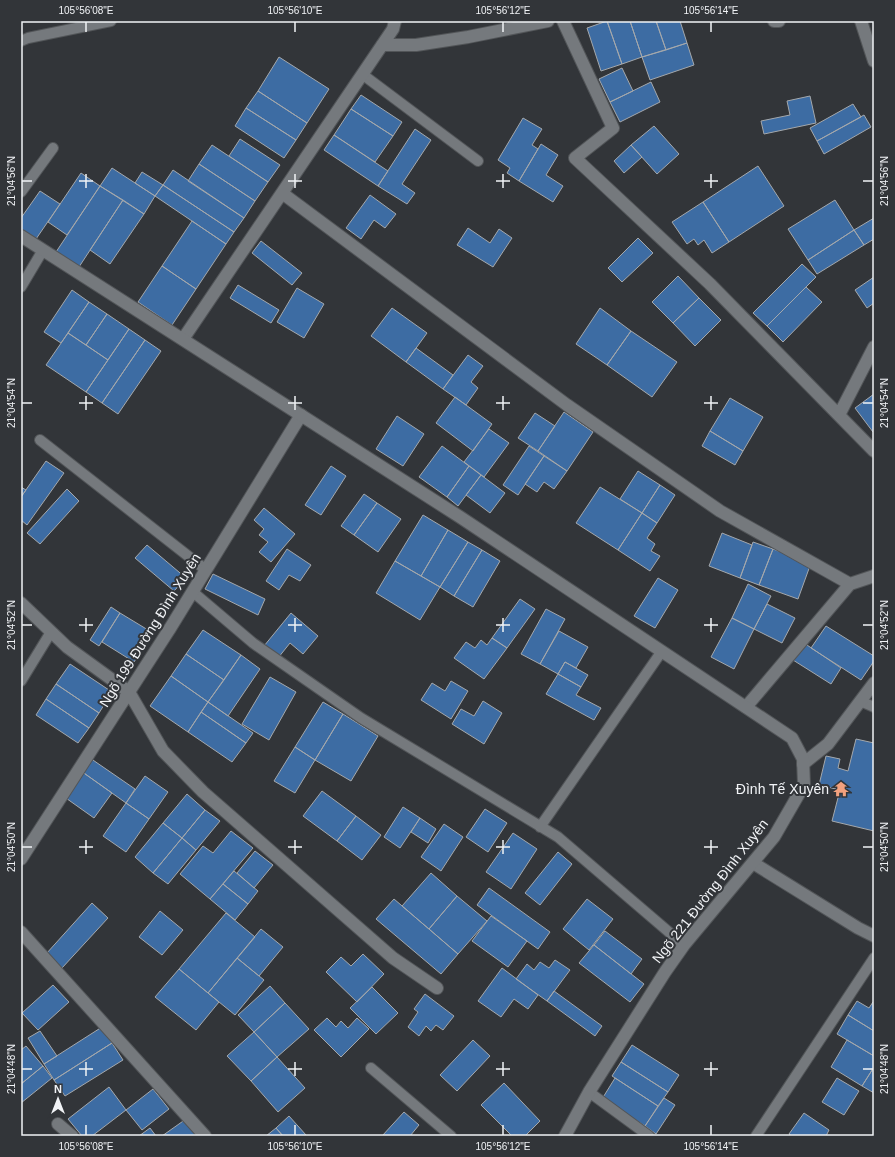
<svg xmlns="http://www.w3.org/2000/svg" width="895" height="1157" font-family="Helvetica,sans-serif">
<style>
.building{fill:#3d6ca3;stroke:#a4a8ac}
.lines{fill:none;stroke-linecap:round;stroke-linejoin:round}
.service-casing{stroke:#525558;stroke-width:12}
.minor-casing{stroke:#525558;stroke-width:14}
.tertiary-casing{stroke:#525558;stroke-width:14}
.service{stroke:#75797d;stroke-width:10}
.minor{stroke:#75797d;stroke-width:12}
.tertiary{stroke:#75797d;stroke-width:12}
.ticks{fill:none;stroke:#f1f3f6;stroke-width:1.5}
.labels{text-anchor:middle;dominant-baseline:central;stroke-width:4;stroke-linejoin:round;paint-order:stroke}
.street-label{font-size:14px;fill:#f1f3f6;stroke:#323539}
.poi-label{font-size:14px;fill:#f1f3f6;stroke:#323539;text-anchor:end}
.neatline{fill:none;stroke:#f1f3f6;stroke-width:1.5}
.ticks-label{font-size:10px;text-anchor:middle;fill:#f1f3f6}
</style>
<rect width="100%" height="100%" fill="#323539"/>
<!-- building -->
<path class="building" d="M607,21L622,64L601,71L587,28Z
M607,21H630L642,57L622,64Z
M630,21H656L666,50L642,57Z
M656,21H680L687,43L666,50Z
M687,43L694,65L650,80L642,57Z
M279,57L329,89L307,123L258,91Z
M622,68L633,91L610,102L599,79Z
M651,82L660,102L620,122L610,102Z
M258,91L307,123L296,140L246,108Z
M361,95L402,122L393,136L351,109Z
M810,96L816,123L764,134L761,121L790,115L787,101Z
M853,104L861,117L817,141L810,128Z
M246,108L296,140L284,158L235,126Z
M351,109L393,136L375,162L334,135Z
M864,115L871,127L824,154L817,141Z
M523,118L542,129L532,145L538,149L519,181L507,173L510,168L498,160Z
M654,126L679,154L657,174L631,145Z
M415,129L431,140L402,184L415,193L407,204L378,186Z
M334,135L388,171L378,186L324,150Z
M240,139L280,165L268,182L229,156Z
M541,144L558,155L546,175L563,186L553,202L519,181Z
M212,145L268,182L255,201L199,164Z
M631,145L642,157L624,173L614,161Z
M199,164L255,201L244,218L188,181Z
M758,166L784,206L729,242L703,202Z
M112,168L155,196L144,214L100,186Z
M173,170L244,218L234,232L163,185Z
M142,172L163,185L155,196L135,183Z
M81,173L100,186L67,235L48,222Z
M163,185L234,232L226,244L155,196Z
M100,186L123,200L77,270L54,255Z
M40,191L60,204L36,239L21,229V218Z
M370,195L396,214L385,228L374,220L361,239L346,228Z
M123,200L144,214L110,264L90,250Z
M835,200L854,230L808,260L788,229Z
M703,202L729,242L712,253L704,240L698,245L694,239L687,244L672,222Z
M874,218V239L864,245L854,230Z
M192,221L226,244L196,289L162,266Z
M468,228L490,243L499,229L512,238L493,267L457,245Z
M854,230L864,245L817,274L808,260Z
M638,238L653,253L622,282L608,268Z
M261,241L302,273L292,285L252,253Z
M802,264L816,277L767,326L753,313Z
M162,266L196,289L172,325L138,302Z
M678,276L699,298L673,323L652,302Z
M874,277V303L867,308L855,290Z
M238,285L279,310L271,323L230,298Z
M806,287L822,302L783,342L767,326Z
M297,288L324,304L304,338L277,322Z
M72,290L89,302L61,343L44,332Z
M699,298L721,320L695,346L673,323Z
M89,302L107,314L86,345L68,333Z
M392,308L427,333L406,362L371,336Z
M600,308L631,331L607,365L576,344Z
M107,314L129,329L108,360L86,345Z
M129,329L145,340L102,403L86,392Z
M631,331L677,362L652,397L607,365Z
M68,333L108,360L86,392L46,365Z
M145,340L161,351L118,414L102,403Z
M416,348L453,375L443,389L406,362Z
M468,355L483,366L471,382L478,388L466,405L443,389Z
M874,394V431L873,432L855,408Z
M455,397L492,424L473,451L436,423Z
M730,398L763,417L743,451L710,431Z
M564,412L593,432L567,471L538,451Z
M535,413L555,426L538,451L518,438Z
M397,416L424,434L403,466L376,449Z
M489,429L509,443L484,477L464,462Z
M710,431L743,451L735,465L702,446Z
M442,446L469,466L447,497L419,477Z
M529,446L544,456L518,495L503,485Z
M544,456L567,471L554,489L544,482L537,492L525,484Z
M46,461L64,473L27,525L21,520V497Z
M331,466L346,476L321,515L305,505Z
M469,466L481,475L458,506L447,497Z
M638,471L660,485L642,513L620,499Z
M481,475L505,493L490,513L466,495Z
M660,485L675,495L657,523L642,513Z
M21,487L26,490L21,497Z
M600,487L642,513L618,550L576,523Z
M67,489L79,501L40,544L27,533Z
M364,494L377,503L354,535L341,526Z
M377,503L401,519L378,552L354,535Z
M264,508L295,534L271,562L259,552L268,542L259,535L264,529L254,520Z
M642,513L657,523L647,538L655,544L651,551L660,556L650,571L618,550Z
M423,515L448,530L421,576L395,561Z
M448,530L468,542L440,587L421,576Z
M722,533L752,545L740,578L709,566Z
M468,542L482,550L454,596L440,587Z
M753,542L773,549L759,585L740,578Z
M147,545L186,578L174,591L135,558Z
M287,549L311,565L300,581L289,575L279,590L266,581Z
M773,549L811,563L798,599L759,585Z
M482,550L500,561L473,607L454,596Z
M395,561L440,587L420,620L376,593Z
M213,574L265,599L258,615L205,589Z
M658,578L678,590L655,628L634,616Z
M748,584L771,596L754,629L732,618Z
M520,599L535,609L507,648L492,638Z
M767,604L795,618L782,643L754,629Z
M111,607L120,613L99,646L90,640Z
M546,609L565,619L540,664L521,654Z
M120,613L153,633L134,662L102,642Z
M291,613L318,636L303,654L290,643L278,658L264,646Z
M732,618L754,629L734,669L711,657Z
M826,626L874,656V661L861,680L811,648Z
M203,630L241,655L224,680L186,654Z
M559,631L588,647L576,668L565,662L558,674L540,664Z
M492,638L507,648L484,679L454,658L466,642L475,648L481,640L487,645Z
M804,643L841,668L831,684L793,660Z
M186,654L224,680L208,702L171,676Z
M241,655L260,669L228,716L208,702Z
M565,662L588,675L581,687L558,674Z
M70,664L112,692L99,713L56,684Z
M558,674L581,687L576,695L601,708L594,720L546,694Z
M171,676L208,702L188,732L150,706Z
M270,677L296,692L269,740L242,724Z
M451,681L468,691L451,719L421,700L432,683L445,691Z
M56,684L99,713L89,728L46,699Z
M46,699L89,728L78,743L36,715Z
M483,701L502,713L484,744L452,724L461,709L474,716Z
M208,702L253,733L246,743L201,712Z
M323,702L343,714L315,760L295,747Z
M201,712L246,743L232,762L188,732Z
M343,714L378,736L351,781L315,760Z
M856,739L874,743V831L832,821L840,790L819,785L826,756L840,759L838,768L848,771Z
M295,747L315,760L295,793L274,781Z
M90,758L135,789L126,803L81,771Z
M81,771L112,793L94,818L63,796Z
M145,776L168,792L149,819L126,803Z
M322,791L356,816L337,841L303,816Z
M187,794L205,810L182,838L163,823Z
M126,803L149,819L126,852L103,836Z
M403,807L420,818L400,848L384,837Z
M485,809L507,823L488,852L466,837Z
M205,810L220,821L196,850L182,838Z
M356,816L381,835L362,860L337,841Z
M420,818L436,829L428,843L411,832Z
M163,823L182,838L153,873L135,857Z
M444,824L463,837L441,871L421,857Z
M231,831L253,848L210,899L180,874L203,846L213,853Z
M513,833L537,849L511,889L486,872Z
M182,838L196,850L168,884L153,873Z
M255,851L273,865L254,888L237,873Z
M558,852L572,864L540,905L525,893Z
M234,871L258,891L248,904L223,884Z
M431,873L457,896L429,929L402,906Z
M223,884L248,904L235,920L210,899Z
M489,888L550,932L538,949L477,905Z
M457,896L487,921L458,954L429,929Z
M394,899L458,954L441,974L376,919Z
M587,899L613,919L589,950L563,929Z
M92,903L108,918L62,968L46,954Z
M160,911L183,930L162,955L139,937Z
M226,913L255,937L208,993L179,969Z
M491,916L527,941L508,967L472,941Z
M261,929L283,947L259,976L237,958Z
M605,931L642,959L631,974L594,945Z
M594,945L644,984L630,1002L579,963Z
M363,954L384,974L357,1002L326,972L341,957L351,966Z
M237,958L264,980L235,1015L208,993Z
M555,960L570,970L547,1001L516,979L527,964L534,970L540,962L549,968Z
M502,968L538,995L528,1009L514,999L501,1017L478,1001Z
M179,969L219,1002L196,1030L155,997Z
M53,985L69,1002L38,1030L22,1013Z
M270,986L285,1003L254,1032L238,1015Z
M372,987L398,1013L376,1034L350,1008Z
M554,991L602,1026L595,1036L547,1001Z
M425,994L454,1016L443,1030L436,1025L431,1031L426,1026L419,1036L408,1027L418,1012L414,1009Z
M857,1001L869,1008L873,1002L874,1003V1031L848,1015Z
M285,1003L309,1029L277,1057L254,1032Z
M848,1015L874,1031V1056L837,1034Z
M327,1018L336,1027L341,1021L348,1028L357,1018L369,1029L341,1057L314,1030Z
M102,1027L112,1043L54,1080L44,1064Z
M40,1031L57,1056L44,1064L28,1038Z
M254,1032L277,1057L251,1081L227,1056Z
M473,1040L490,1056L457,1091L440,1075Z
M847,1040L874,1056V1067L862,1086L831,1067Z
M112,1043L123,1060L65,1096L54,1080Z
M632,1045L679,1075L668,1092L621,1062Z
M26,1046L43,1066L21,1084V1050Z
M277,1057L305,1088L278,1112L251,1081Z
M621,1062L668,1092L658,1106L612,1076Z
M43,1066L52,1078L21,1103V1084Z
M874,1067V1093L862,1086Z
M615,1078L658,1106L645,1126L602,1099Z
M837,1078L859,1091L844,1115L822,1102Z
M504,1083L540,1121L525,1136H512L481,1105Z
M109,1087L126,1110L92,1136H82L68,1119Z
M153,1089L169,1109L142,1130L126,1110Z
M664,1098L675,1105L656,1134L645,1126Z
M404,1112L419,1125L410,1136H382Z
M804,1113L829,1130L826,1136H792L789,1134Z
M289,1116L306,1135L305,1136H283L276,1128Z
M186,1119L198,1136H162Z
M150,1128L156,1136H139Z
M276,1128L283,1136H266Z"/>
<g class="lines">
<defs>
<path id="service" d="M21,41L28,38L111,21
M362,74L478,161
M21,192L53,148
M21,287L43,250
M40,440L206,570
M193,592L253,643L361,718L558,837L684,945
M21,681L51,632
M860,701L874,707
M540,827L662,651
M371,1068L451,1136
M589,1092L649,1136
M756,1136L874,958"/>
<path id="minor" d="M563,21L613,128L575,158L710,284L874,451
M774,21H779
M861,21L874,61
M382,45H416L468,37L548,21
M282,193L567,405L720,511L850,584
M183,339L393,29L395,21
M839,415L874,347
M21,603L67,647L129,692L163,751L203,792L393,958L437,988
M746,707L850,584L874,576
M803,764L828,744L874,683
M21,859L169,630L301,415
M753,863L858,928L874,936
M21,932L205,1136
M58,1124L72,1136"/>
<path id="tertiary" d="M21,236L460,517L792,738L803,759L804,785L774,837L684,945L665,972L589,1092L565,1136"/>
</defs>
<!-- service casing -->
<use href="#service" class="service-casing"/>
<!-- minor casing -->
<use href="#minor" class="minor-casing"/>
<!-- tertiary casing -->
<use href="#tertiary" class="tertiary-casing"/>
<!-- service -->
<use href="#service" class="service"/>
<!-- minor -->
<use href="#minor" class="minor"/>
<!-- tertiary -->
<use href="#tertiary" class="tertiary"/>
</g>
<!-- ticks -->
<path class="ticks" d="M86,22V32M295,22V32M503,22V32M711,22V32M86,174V188M295,174V188M503,174V188M711,174V188M22,181H32M79,181H93M288,181H302M496,181H510M704,181H718M863,181H873M86,396V410M295,396V410M503,396V410M711,396V410M22,403H32M79,403H93M288,403H302M496,403H510M704,403H718M863,403H873M86,618V632M295,618V632M503,618V632M711,618V632M22,625H32M79,625H93M288,625H302M496,625H510M704,625H718M863,625H873M86,840V854M295,840V854M503,840V854M711,840V854M22,847H32M79,847H93M288,847H302M496,847H510M704,847H718M863,847H873M86,1062V1076M295,1062V1076M503,1062V1076M711,1062V1076M22,1069H32M79,1069H93M288,1069H302M496,1069H510M704,1069H718M863,1069H873M86,1125V1135M295,1125V1135M503,1125V1135M711,1125V1135"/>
<!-- icons -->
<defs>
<symbol id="temple-bare" viewBox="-9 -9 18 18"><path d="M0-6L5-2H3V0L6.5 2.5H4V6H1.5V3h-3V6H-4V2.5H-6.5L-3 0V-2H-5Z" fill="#f2a17e" stroke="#323539" stroke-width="2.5" paint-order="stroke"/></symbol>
</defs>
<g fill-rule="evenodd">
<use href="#temple-bare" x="830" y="778" width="22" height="22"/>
</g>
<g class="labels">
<!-- street labels -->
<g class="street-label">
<text transform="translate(150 630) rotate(-58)">Ngõ 199 Đường Đình Xuyên</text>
<text transform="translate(710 891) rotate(-52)">Ngõ 221 Đường Đình Xuyên</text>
</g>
<!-- poi labels -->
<g class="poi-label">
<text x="829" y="789">Đình Tế Xuyên</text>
</g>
</g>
<!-- border -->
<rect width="895" height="1157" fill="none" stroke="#323539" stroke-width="44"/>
<!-- north arrow -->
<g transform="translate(58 1099)" stroke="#323539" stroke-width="3" paint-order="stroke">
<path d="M0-3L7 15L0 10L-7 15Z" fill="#f1f3f6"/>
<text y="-6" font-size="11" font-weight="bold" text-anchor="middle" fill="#f1f3f6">N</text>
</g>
<rect x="22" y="22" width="851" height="1113" class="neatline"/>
<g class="ticks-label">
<text x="86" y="14">105°56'08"E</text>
<text x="295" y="14">105°56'10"E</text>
<text x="503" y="14">105°56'12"E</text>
<text x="711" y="14">105°56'14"E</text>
<text transform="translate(11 181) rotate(-90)" y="4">21°04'56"N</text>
<text transform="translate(884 181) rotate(-90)" y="4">21°04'56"N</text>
<text transform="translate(11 403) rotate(-90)" y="4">21°04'54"N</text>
<text transform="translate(884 403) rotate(-90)" y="4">21°04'54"N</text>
<text transform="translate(11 625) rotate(-90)" y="4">21°04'52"N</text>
<text transform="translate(884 625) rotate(-90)" y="4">21°04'52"N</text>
<text transform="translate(11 847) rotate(-90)" y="4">21°04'50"N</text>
<text transform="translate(884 847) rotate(-90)" y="4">21°04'50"N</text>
<text transform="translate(11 1069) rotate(-90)" y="4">21°04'48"N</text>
<text transform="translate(884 1069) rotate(-90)" y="4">21°04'48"N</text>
<text x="86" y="1150">105°56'08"E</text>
<text x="295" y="1150">105°56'10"E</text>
<text x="503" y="1150">105°56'12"E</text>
<text x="711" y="1150">105°56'14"E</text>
</g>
</svg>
